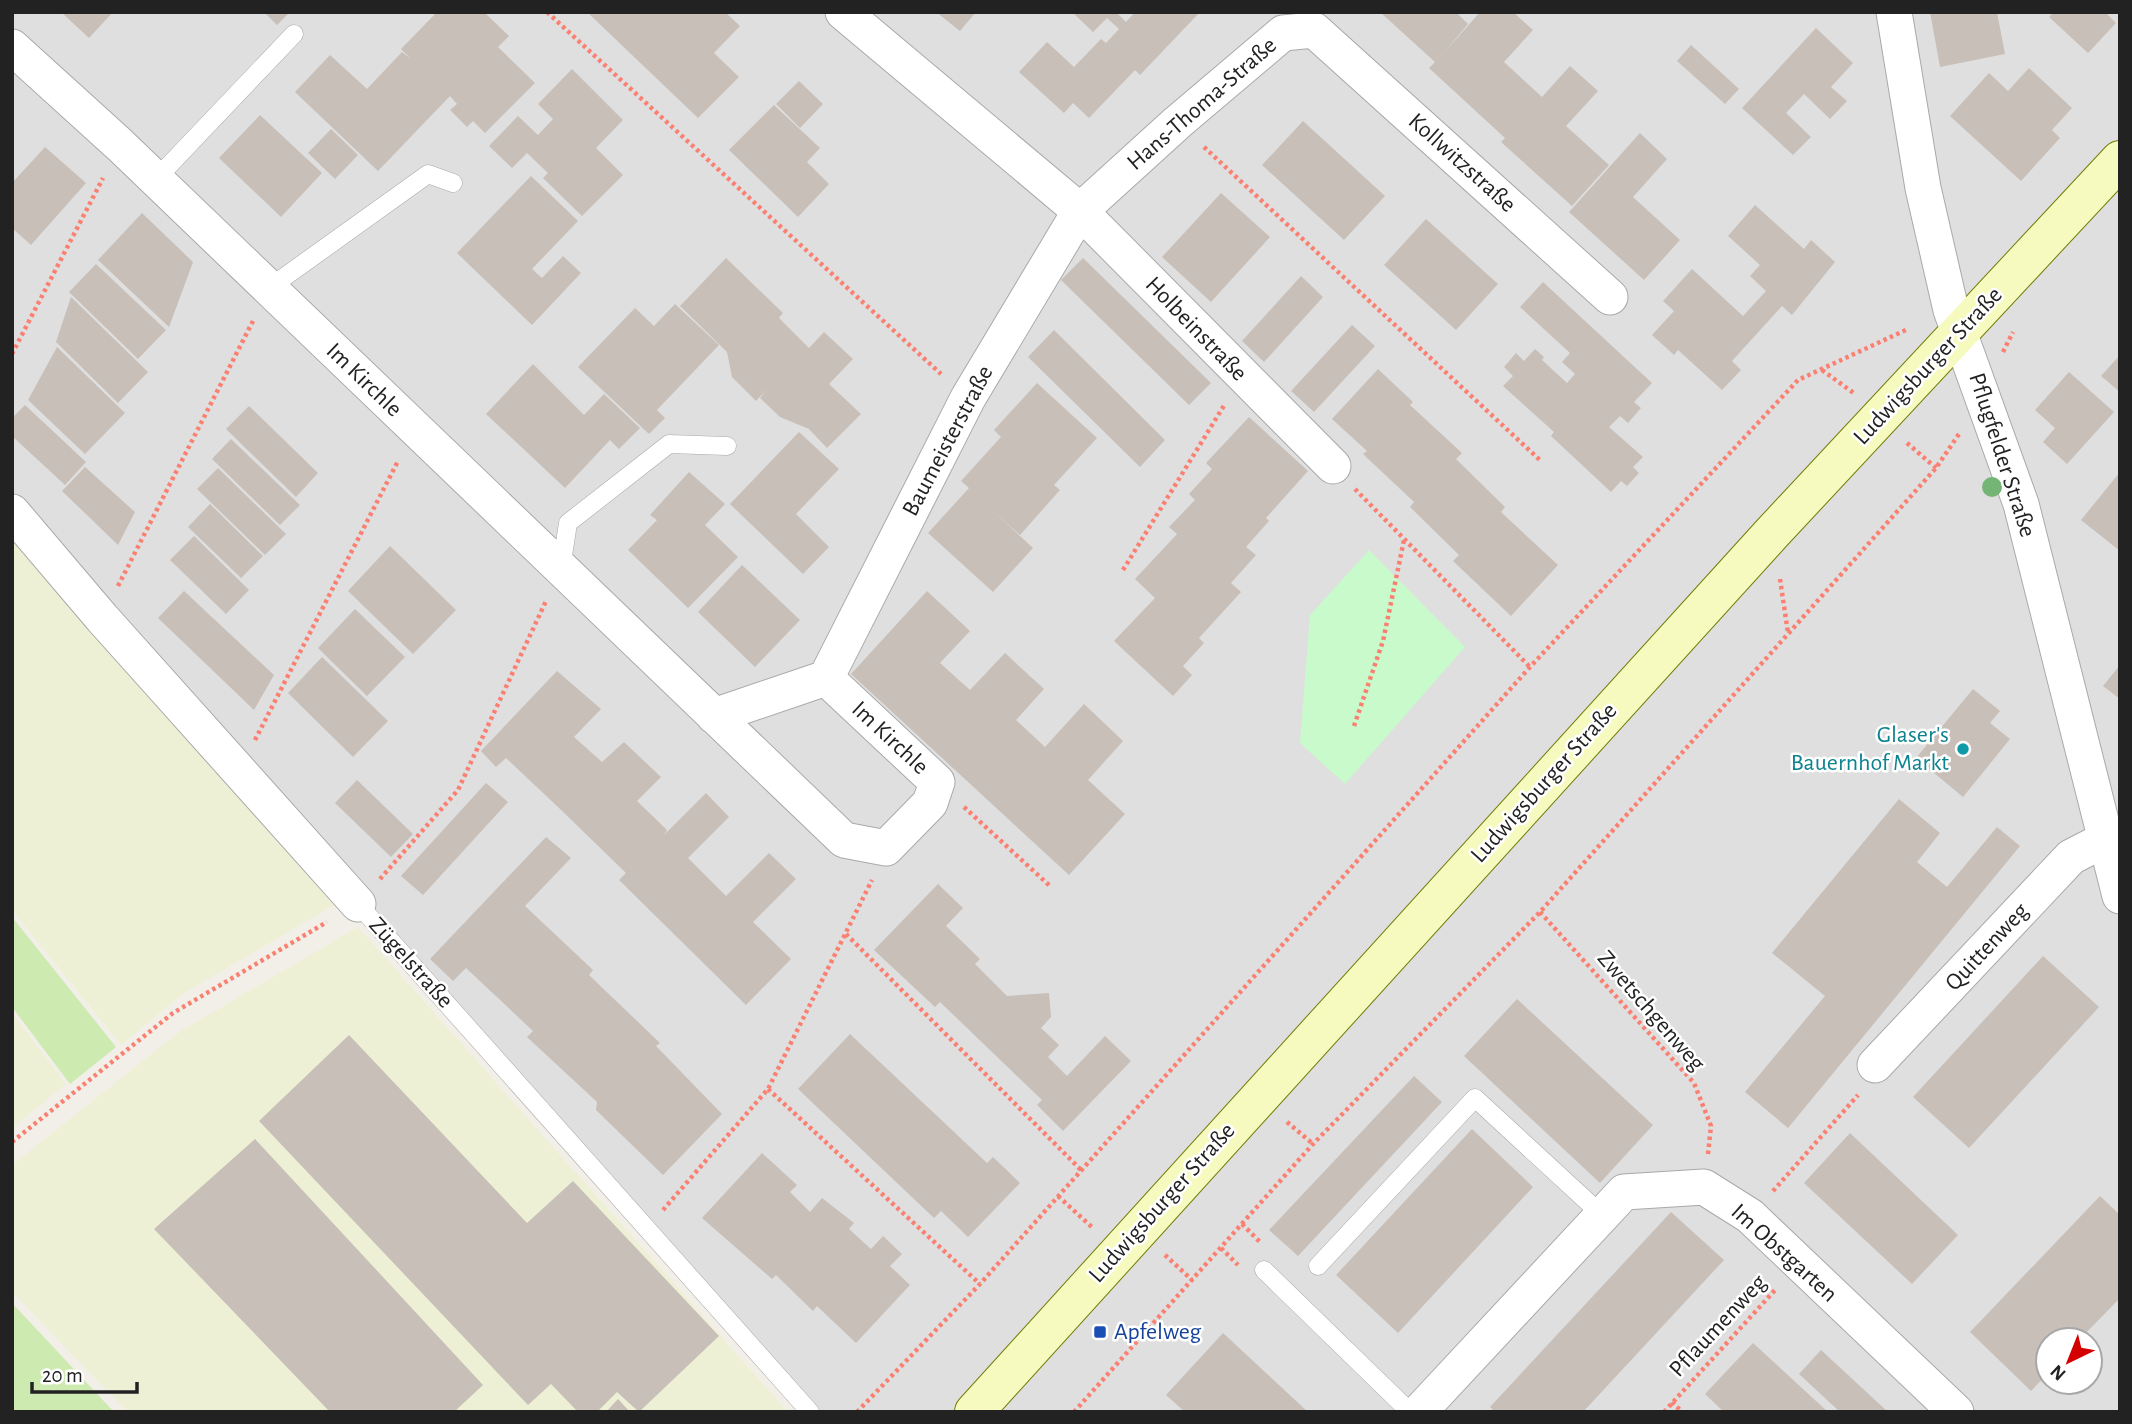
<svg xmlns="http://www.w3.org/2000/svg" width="2132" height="1424" font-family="'Alegreya Sans',sans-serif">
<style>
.residential{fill:#e0dfdf;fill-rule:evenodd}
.farmland{fill:#eef0d5}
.grass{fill:#cdebb0}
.park{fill:#c8facc}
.building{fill:#c7bfb8}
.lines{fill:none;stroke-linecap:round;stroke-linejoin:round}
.service-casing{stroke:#a9a9a9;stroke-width:19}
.minor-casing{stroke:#a9a9a9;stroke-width:37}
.secondary-casing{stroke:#707d05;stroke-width:40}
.path{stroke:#fa8072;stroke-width:4.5;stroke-dasharray:3.5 3.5;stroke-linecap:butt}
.service{stroke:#fff;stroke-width:18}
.minor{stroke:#fff;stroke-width:35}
.secondary{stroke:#f7fabf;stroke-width:38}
.tree{fill:#74b475}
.culture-dot{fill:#0f9aa8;stroke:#fff;stroke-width:2.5}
.transit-dot{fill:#1a4fb4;stroke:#fff;stroke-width:2.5}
.labels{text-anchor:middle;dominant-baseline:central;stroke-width:5;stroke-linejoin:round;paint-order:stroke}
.street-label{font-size:24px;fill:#222;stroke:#fff}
.culture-label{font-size:24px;fill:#0d838f;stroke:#fff;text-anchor:end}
.transit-label{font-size:24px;fill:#164399;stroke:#fff;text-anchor:start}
</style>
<rect width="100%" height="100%" fill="#f2efe9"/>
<!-- residential -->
<path class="residential" d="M12,12H2120V1412H811L12,507ZM2048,1340H2090V1382H2048Z"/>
<!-- farmland -->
<path class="farmland" d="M12,526L338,903L184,993L121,1045L12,910Z
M358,927L788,1412H128L12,1292V1165L179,1032Z
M12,1013L66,1084L12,1128Z"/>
<!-- grass -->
<path class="grass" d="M12,917L116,1047L70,1084L12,1007Z
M12,1303L114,1412H12Z"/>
<!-- park -->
<path class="park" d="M1369,550L1465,647L1345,784L1300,743L1310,615Z"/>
<!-- building -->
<path class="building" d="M61,12H113L89,38Z
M264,12H290L277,25Z
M437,12H484L509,36L498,47L535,83L485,133L473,121L467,127L450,110L457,104L450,96L378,171L295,92L330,55L367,89L402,52L411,59L401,49Z
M587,12H725L740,26L714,53L739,77L698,118Z
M936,12H976L960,31Z
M1072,12H1116L1126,22L1135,12H1200L1140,75L1135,70L1089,118L1073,103L1064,113L1019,72L1047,42L1074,67L1101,39L1106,43L1119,29L1107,18L1093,32Z
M1380,12H1456L1468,24L1443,54L1480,12H1513L1533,30L1504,62L1542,97L1570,66L1598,91L1566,126L1609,165L1572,206L1501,142L1505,138L1429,68L1435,62Z
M1930,12H1997L2005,54L1940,67Z
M2054,12H2105L2116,23L2088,53L2049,17Z
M1816,28L1853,63L1831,87L1847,101L1830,119L1804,94L1786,113L1811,137L1793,155L1742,108Z
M1691,45L1739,89L1725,104L1677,61Z
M2029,68L2072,108L2052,130L2060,138L2021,181L1950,116L1989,73L2008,91Z
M572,69L623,120L596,148L623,175L582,216L543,178L548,173L527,153L512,168L489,146L518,116L538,135L553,119L538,104Z
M799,81L823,104L800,128L776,104Z
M774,105L820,148L807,162L829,184L798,217L729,150Z
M260,115L322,173L281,217L219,158Z
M1303,121L1385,196L1344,240L1262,165Z
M331,129L358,155L335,179L308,153Z
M1640,133L1667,159L1633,197L1680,240L1644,280L1569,212Z
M45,147L86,183L31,245L12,228V183Z
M531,176L578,221L532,269L542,278L563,256L581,273L532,325L457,253Z
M1221,193L1270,237L1211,302L1162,257Z
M1755,205L1804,249L1811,240L1835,262L1792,315L1782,306L1732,361L1741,370L1722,390L1678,350L1674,355L1652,335L1674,311L1663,301L1692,269L1743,316L1766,291L1750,276L1760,265L1728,236Z
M142,213L193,262L169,327L98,260Z
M1426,219L1498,284L1456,330L1384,265Z
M726,258L783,313L779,318L809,348L824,332L853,359L829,384L861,414L827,448L809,429L780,417L760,398L767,389L756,401L732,377L727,352L680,306Z
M1083,258L1211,383L1189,405L1061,280Z
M96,264L166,330L138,359L69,292Z
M1301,276L1323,297L1264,362L1242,341Z
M1543,282L1652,383L1634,402L1641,408L1628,423L1620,416L1609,427L1643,457L1633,467L1639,473L1627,486L1621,481L1611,492L1551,436L1554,432L1503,386L1513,376L1504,367L1516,353L1524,361L1535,349L1544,357L1542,360L1567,383L1575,374L1562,362L1570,353L1520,307Z
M71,297L148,372L118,403L56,342Z
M675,304L719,345L657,410L665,418L649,434L578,367L635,308L654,326Z
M1352,325L1375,346L1314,412L1291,391Z
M1054,330L1165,440L1140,467L1028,357Z
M57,347L125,413L85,454L28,400Z
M2120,355V392L2101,376Z
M533,364L584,415L604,394L640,428L619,449L610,440L565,488L486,414Z
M1378,369L1413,402L1410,405L1462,453L1456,459L1505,507L1501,512L1558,565L1511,616L1453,561L1459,555L1410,507L1414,502L1363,454L1367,451L1332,419Z
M2069,372L2114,412L2067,464L2043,442L2055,428L2035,410Z
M1037,383L1097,438L1054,485L1060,490L1020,535L992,510L1033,548L993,592L928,533L969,488L961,481L1001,437L994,430Z
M25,405L86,462L65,485L12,436V418Z
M249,406L318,473L296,497L226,429Z
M1249,417L1308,471L1266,518L1269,521L1246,547L1256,555L1231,583L1241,592L1199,638L1204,643L1183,666L1192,675L1173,696L1114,641L1155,598L1135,579L1177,534L1169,527L1195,500L1189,494L1212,469L1206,463Z
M799,432L839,469L796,514L829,547L803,574L730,504Z
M231,439L300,505L280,525L212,459Z
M85,467L135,512L118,545L62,491Z
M218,468L286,534L265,555L197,489Z
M689,472L725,504L705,525L738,557L688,608L628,550L657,520L650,515Z
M2120,472V551L2081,520Z
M210,504L263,556L241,578L188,527Z
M194,536L249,590L226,614L170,560Z
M390,546L456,610L413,654L348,591Z
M742,565L800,620L755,667L698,612Z
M184,591L274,675L254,710L158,618Z
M927,591L970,631L940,663L970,690L1005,653L1044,689L1016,720L1045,747L1084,704L1123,741L1088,780L1125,814L1069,875L851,674Z
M355,609L405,657L367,696L318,648Z
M322,657L388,721L353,757L288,693Z
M2120,665V699L2103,686Z
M557,671L601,709L574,737L602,762L624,742L661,777L637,801L667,830L664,835L706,793L729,817L688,858L726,896L769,853L796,879L753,922L791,959L746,1005L619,880L626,873L558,807L506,758L496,767L481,751Z
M1973,689L2000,711L1990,723L2010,739L1963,797L1916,758Z
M357,780L413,834L391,857L335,803Z
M486,783L508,802L423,895L401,876Z
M1899,799L1940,833L1917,862L1947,887L1997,827L2020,846L1788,1128L1745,1092L1825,996L1772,953Z
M546,837L571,858L525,906L593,970L589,975L660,1043L656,1046L722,1114L663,1175L596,1110L597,1102L527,1037L533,1031L466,968L453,981L430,959Z
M938,884L963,908L946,926L980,959L975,964L1007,996L1049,993L1051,1017L1041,1028L1059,1045L1048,1057L1067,1076L1105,1036L1131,1061L1063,1131L1037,1105L1042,1100L940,1002L935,1007L874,950Z
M2043,956L2099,1007L1969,1148L1913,1097Z
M1517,999L1653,1125L1600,1183L1464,1056Z
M850,1034L987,1163L993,1157L1020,1183L968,1237L941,1211L934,1218L798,1089Z
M349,1035L527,1223L573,1181L719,1336L639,1412L617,1392L597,1412H578L551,1384L528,1405L259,1121Z
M1414,1076L1442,1102L1298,1256L1269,1230Z
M1472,1129L1533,1187L1398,1333L1336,1275Z
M1850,1133L1958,1235L1912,1284L1804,1183Z
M255,1139L483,1385L454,1412H330L154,1229Z
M762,1153L797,1185L790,1192L810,1212L822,1198L854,1223L849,1229L871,1249L883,1236L902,1254L890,1266L910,1285L856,1343L817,1306L813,1311L776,1275L772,1279L702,1218Z
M2100,1196L2120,1215V1298L2079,1340H2048V1373L2031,1391L1970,1332Z
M1671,1212L1724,1260L1583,1412H1495L1490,1407Z
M1223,1333L1308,1412H1185L1166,1395Z
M1753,1343L1828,1412H1724L1705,1394Z
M1821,1350L1888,1412H1840L1799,1374Z
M618,1399L630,1412H606Z"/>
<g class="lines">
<defs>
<path id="service" d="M156,179L294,34
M269,288L428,174L453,183
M561,569L568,523L669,444L727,446
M358,904L810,1412
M1318,1266L1475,1098L1602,1215
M1264,1270L1410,1412"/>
<path id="minor" d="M843,12L1080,211L1333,466
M1894,12L1923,188L1951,310L2021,504L2120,896
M12,47L120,145L844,840L886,848L930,803L937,782L826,678L714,716
M12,512L102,618L358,904
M826,678L968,398L1080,211L1178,122L1283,33L1314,30L1610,297
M1875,1065L2071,857L2106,839
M1419,1412L1624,1192L1704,1187L1750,1216L1956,1412"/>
<path id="secondary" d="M974,1412L1772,533L2120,160"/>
</defs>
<!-- service casing -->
<use href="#service" class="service-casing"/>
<!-- minor casing -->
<use href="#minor" class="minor-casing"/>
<!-- secondary casing -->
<use href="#secondary" class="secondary-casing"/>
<!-- path -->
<path class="path" d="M547,12L941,374
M1204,147L1542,462
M2003,352L2013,332
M12,354L103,178
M1822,370L1855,394
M1907,443L1936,468
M1355,489L1530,667
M1123,570L1225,404
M1780,579L1788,633
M118,586L254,319
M1354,726L1383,641L1404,540
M255,740L398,461
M964,807L1050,886
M380,879L458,790L546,601
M1540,912L1694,1083L1711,1126L1708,1154
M846,934L1081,1170
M768,1089L980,1284
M1287,1122L1313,1144
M12,1142L173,1013L327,922
M1773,1191L1858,1095
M1058,1196L1094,1229
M663,1210L768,1089L872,880
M1242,1224L1261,1243
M1221,1248L1238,1265
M1165,1255L1192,1280
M1672,1402L1682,1412
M857,1412L980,1284L1530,667L1798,380L1908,329
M1074,1412L1313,1144L1540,912L1936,468L1959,434
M1664,1412L1776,1289"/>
<!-- service -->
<use href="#service" class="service"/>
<!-- minor -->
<use href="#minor" class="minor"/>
<!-- secondary -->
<use href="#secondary" class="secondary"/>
</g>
<!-- trees -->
<circle class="tree" cx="1992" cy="487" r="10"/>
<!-- markers -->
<circle class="culture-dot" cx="1963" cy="749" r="7"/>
<rect class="transit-dot" x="1093" y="1325" width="14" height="14" rx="3.5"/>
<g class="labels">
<!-- street labels -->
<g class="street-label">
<text transform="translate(1202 104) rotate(-41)">Hans-Thoma-Straße</text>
<text transform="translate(1462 163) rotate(42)">Kollwitzstraße</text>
<text transform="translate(1196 329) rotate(46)">Holbeinstraße</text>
<text transform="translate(1928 366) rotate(-47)">Ludwigsburger Straße</text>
<text transform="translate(364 380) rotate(44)">Im Kirchle</text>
<text transform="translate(948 441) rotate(-62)">Baumeisterstraße</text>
<text transform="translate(2002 455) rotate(72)">Pflugfelder Straße</text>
<text transform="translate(890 738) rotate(43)">Im Kirchle</text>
<text transform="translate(1544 783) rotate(-48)">Ludwigsburger Straße</text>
<text transform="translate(1987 947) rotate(-47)">Quittenweg</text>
<text transform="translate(411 963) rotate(48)">Zügelstraße</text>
<text transform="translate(1651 1011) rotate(49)">Zwetschgenweg</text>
<text transform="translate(1162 1203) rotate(-48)">Ludwigsburger Straße</text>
<text transform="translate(1784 1253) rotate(42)">Im Obstgarten</text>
<text transform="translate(1718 1326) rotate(-47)">Pflaumenweg</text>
</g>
<!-- culture labels -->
<g class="culture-label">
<text x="1949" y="735">Glaser's<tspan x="1949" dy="28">Bauernhof Markt</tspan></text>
</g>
<!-- transit labels -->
<g class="transit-label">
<text x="1114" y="1332">Apfelweg</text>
</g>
</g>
<!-- border -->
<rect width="2132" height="1424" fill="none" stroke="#222222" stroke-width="28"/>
<!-- north arrow -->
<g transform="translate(2069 1361) rotate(223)"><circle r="33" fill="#ffffff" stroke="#a7a7a7" stroke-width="2"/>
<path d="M0-5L12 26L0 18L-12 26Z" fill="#d40000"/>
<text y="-10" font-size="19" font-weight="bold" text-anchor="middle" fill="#222222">N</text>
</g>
<!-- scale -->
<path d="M32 1382v10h105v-10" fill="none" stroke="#222222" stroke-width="3.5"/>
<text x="42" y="1382" font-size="21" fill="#222222" stroke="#ffffff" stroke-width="5" paint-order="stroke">20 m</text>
</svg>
